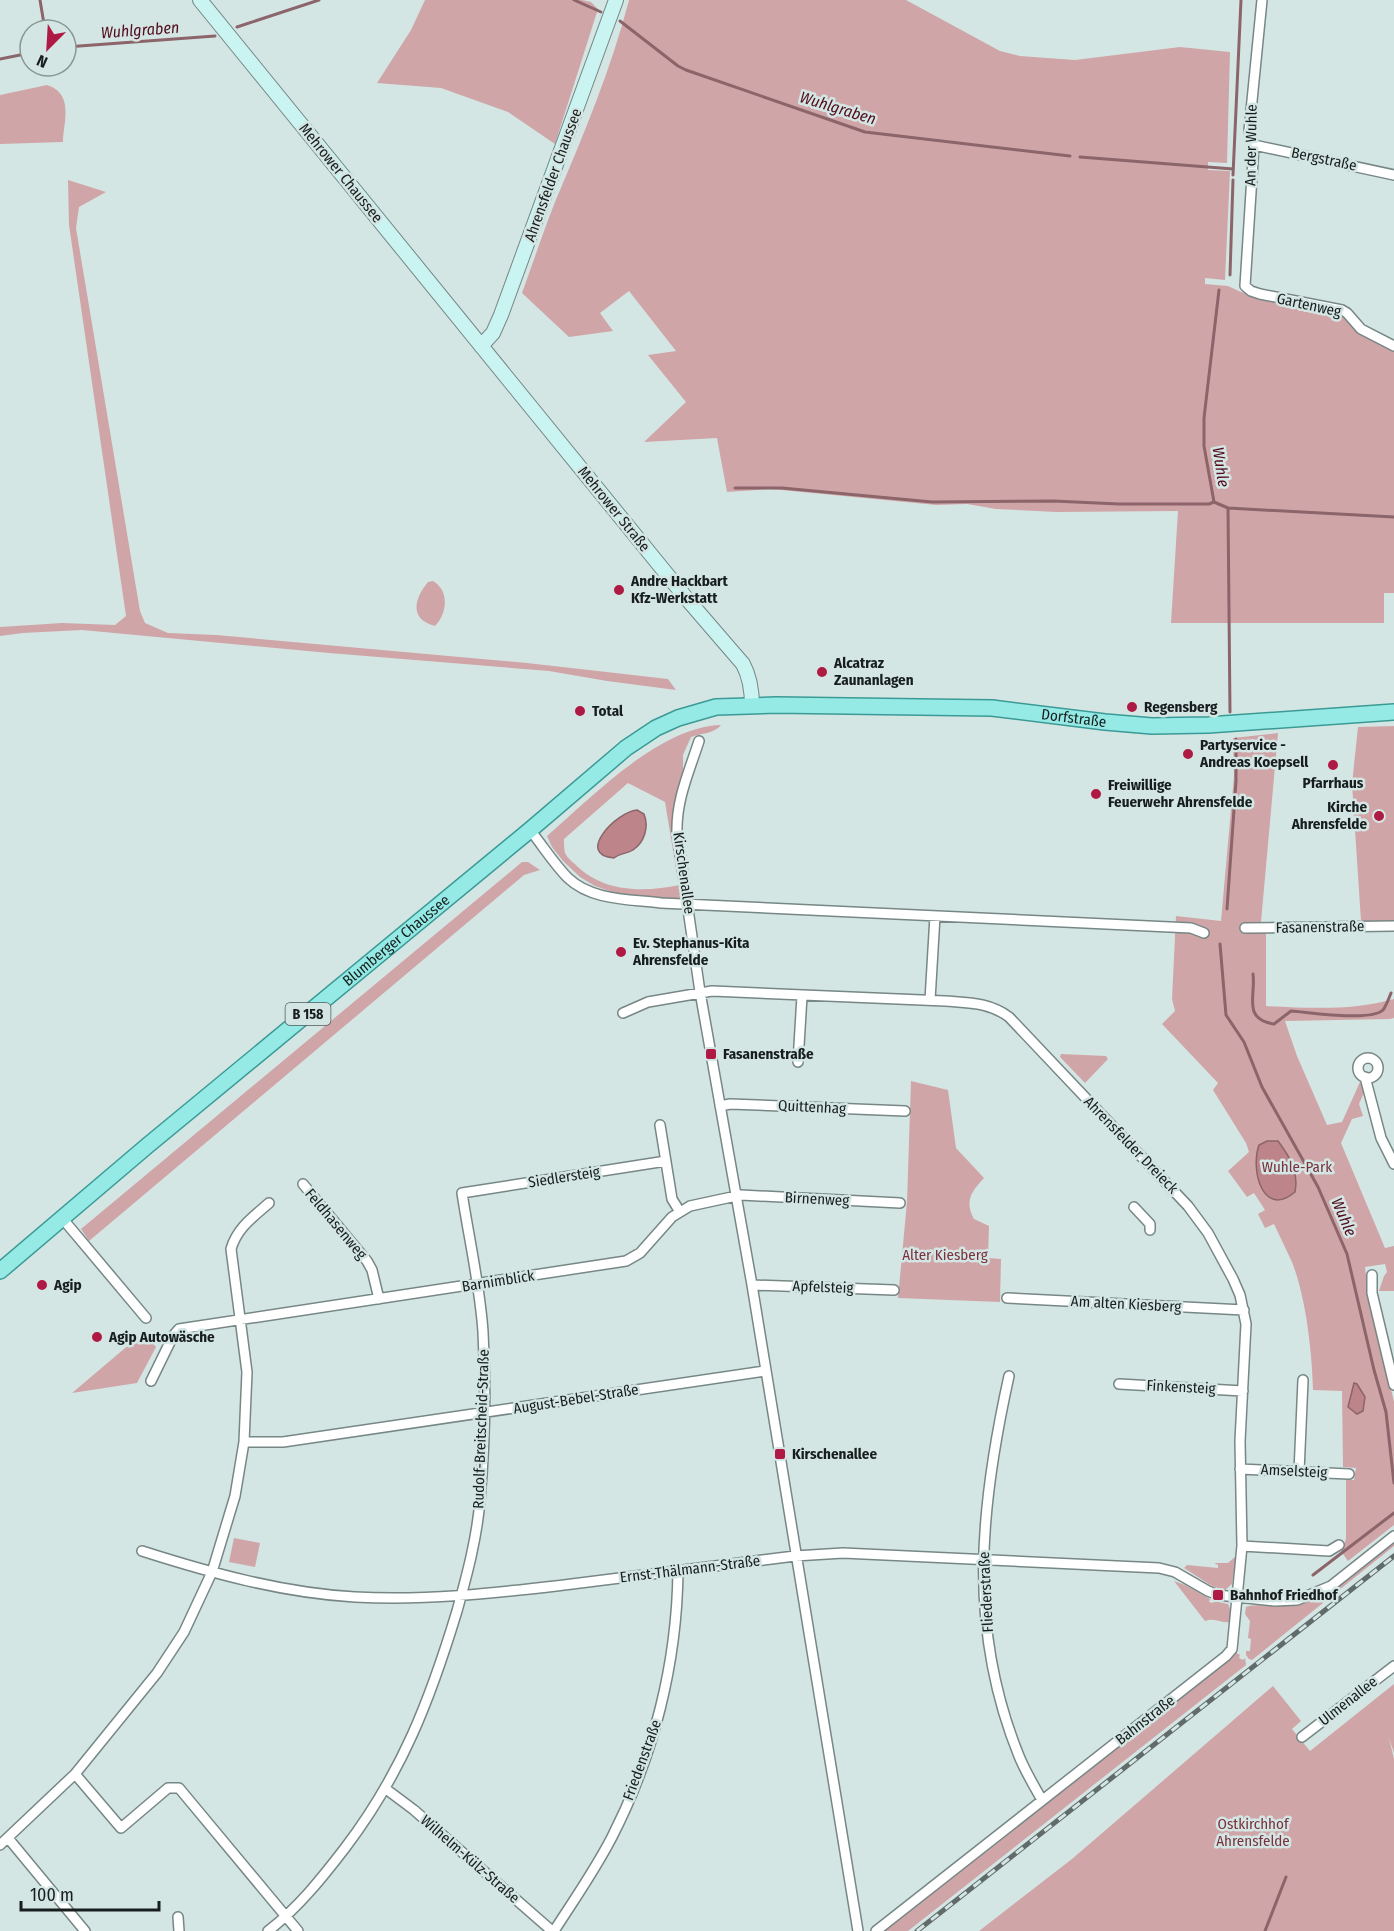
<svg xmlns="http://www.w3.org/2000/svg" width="1394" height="1931" font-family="'Fira Sans Condensed',sans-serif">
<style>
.green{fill:#d0a5a8}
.water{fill:#bd8489;stroke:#8b6569;stroke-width:1.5}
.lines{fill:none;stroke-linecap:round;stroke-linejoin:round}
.stream{stroke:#8b6569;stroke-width:3}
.minor-casing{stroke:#768785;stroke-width:12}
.secondary-casing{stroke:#768785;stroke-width:16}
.primary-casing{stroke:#3b9a95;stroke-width:18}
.minor{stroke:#fff;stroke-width:9}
.secondary{stroke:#caf4f2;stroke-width:14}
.primary{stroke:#95eae6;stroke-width:15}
.rail-casing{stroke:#606b6a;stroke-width:5}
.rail{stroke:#d4e6e4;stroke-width:3;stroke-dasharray:9;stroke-linecap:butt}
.poi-dot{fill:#ae1a43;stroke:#d4e6e4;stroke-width:2}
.labels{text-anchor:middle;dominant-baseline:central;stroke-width:5;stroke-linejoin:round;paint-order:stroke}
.shield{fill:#d4e6e4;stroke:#505a59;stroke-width:1.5}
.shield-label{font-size:14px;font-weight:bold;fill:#171e1d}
.street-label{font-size:15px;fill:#171e1d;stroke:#d4e6e4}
.poi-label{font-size:15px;font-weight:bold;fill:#171e1d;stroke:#d4e6e4;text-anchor:start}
.park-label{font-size:15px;fill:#79313d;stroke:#d4e6e4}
.water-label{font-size:16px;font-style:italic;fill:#520c1d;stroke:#d4e6e4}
</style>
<rect width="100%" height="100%" fill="#d4e6e4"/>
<!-- green -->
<path class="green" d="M425,0H582L591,2L598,9L555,144L508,112L441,88L377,83L411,30Z
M629,0H906L1000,51L1020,56L1075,60L1180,47L1230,52L1227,163L1208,162V170L1230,171L1225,280L1205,278V284L1228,286L1241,292L1338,312L1394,349V593H1384V623H1171L1178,511L1056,512L996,509L967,504L936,505L771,489L727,492L717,438L644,442L686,402L648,355L676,351L629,291L600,313L613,331L569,337L522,293C533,263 543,232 555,202C583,136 611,70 629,0Z
M47,85C75,94 63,123 63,142L0,144V95Z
M68,180L106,192L79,207L76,228L140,611L145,623L168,633L216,635L527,663L668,679L676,690L607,681L549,671L329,653L82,630L23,633L0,636V627L62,623L115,625L126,616L69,225Z
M433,581C450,591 447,614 435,626C409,619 414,599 428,582Z
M721,725C714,734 701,733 691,737L683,755V774L675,810L681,874L677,875L665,802L628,783L564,839C564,843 564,849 565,853C567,858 574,863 578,867C606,893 645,892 680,885L683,893L678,900L621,895L595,886L580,877L563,861L552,847L547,836C592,797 659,727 721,725Z
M1394,726V921H1361L1352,784L1358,727Z
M1278,733L1261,922H1245L1246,933H1266V1006C1308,1008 1353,1011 1394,999V1018L1390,1019L1285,1021L1297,1056L1327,1125L1342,1122L1360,1082L1365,1090L1359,1104L1363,1116L1352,1119L1341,1143L1385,1248L1394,1246V1291H1379L1384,1276L1387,1272L1385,1264L1365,1267L1368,1290L1394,1402V1525L1348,1561L1341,1551L1346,1539V1480H1354L1356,1468L1343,1467L1342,1391L1313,1390C1312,1351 1306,1298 1292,1262C1286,1249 1280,1237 1274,1224L1265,1228L1258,1214L1265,1210L1254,1193L1247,1197L1228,1171L1249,1152L1246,1143L1213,1090L1218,1083L1162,1024L1175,1011L1172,999L1176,916L1221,921L1234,776L1233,738Z
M522,862H528L540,870L524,875L89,1241L81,1229Z
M1061,1054L1106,1056L1108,1059L1085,1083L1060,1057Z
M911,1081L948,1090L956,1148L984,1178C972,1191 964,1201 974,1219L989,1226L988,1258L1001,1259L1000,1302L898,1298L907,1202Z
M144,1332L156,1347L137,1383L72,1393Z
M234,1538L260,1543L255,1567L229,1562Z
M1394,1541V1546L1252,1660L1249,1659L1246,1655V1651H1250L1251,1639L1248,1638L1250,1621L1245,1614L1246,1607C1257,1604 1268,1606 1280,1606C1297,1605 1312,1600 1326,1592Z
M1236,1556L1232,1584L1225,1590L1212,1586L1184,1568L1187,1565L1218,1568V1565L1214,1563H1228Z
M1174,1581L1185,1585L1210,1599L1209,1602L1213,1603L1214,1601L1228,1604L1232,1614L1231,1622C1221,1624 1216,1617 1205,1621Z
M1235,1652L1240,1655L1239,1658L1243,1660L1245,1658L1246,1665L908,1931H883Z
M1394,1684V1753L1389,1738L1394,1759V1931H979L1072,1859L1273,1686L1301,1721L1292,1729L1310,1751Z"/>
<!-- water -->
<path class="water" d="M637,810L644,814C649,826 645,842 633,850C627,854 620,853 614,858C575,855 616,812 637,810Z
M1267,1141H1278C1290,1157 1299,1172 1295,1192C1263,1219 1250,1170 1259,1145Z
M1354,1383L1357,1384L1365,1397L1363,1411L1357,1414L1348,1407Z"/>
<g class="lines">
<!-- stream -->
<path class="stream" d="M40,0L45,30
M574,0L601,12
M620,21L678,66L686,70L865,132L1070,156
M237,27L319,0
M66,47L215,36
M0,59L30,53
M1080,157L1233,169
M1233,175L1241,0
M1230,275L1233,180
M1219,290L1204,418V446L1214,502L1228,508L1230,712
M735,488H782L932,502L1053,501L1119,504H1209L1214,502
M1228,508L1394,517
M1227,909L1236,781V739
M1220,944L1226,1015L1244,1042L1262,1087L1318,1187L1347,1254L1374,1370L1386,1412L1394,1483
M1253,974C1256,996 1242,1019 1274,1024L1291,1011C1308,1012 1370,1022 1383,1010C1386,1006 1389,998 1391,993
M1313,1575L1394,1513
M1265,1931L1286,1877"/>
<defs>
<path id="minor" d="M1262,0L1249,131L1254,145L1245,286L1251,291L1260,294L1342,310L1347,313L1361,329L1394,346
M1254,145L1394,175
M699,741C689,772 676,800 677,833L700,992L752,1285L858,1931
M530,830C543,846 554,864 568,878C592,901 631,899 661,903L1191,928L1204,933
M1245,928L1394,926
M930,1000L935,916
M623,1013L648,1002L712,991L945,1001C969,1003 989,1002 1009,1017L1188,1206L1208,1233L1233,1279L1240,1295L1246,1324L1240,1441L1242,1546L1232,1649L1226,1656L876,1931
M1358 1068a10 10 0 1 1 20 0a10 10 0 1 1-20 0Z
M798,1062L802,996
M1365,1077L1381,1138L1394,1164
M720,1106L730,1104L905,1111
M660,1125L672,1199L680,1212
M303,1184L367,1261L372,1270L379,1299
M1134,1207L1150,1224V1230
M62,1218L146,1318
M1372,1275V1293L1394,1385
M752,1285L894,1290
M1007,1298L1244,1310
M1009,1376C980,1507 967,1628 1019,1756C1025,1771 1034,1786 1042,1800
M151,1381L173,1336L179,1329L626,1261L640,1253L672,1217L690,1206L741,1195L900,1203
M1119,1384L1243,1391
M244,1442H283L765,1371
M1240,1469L1349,1474
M1299,1472L1303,1380
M1242,1546L1329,1551L1339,1545
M142,1551C211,1573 283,1593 355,1597C426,1601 494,1593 564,1585C641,1576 718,1566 795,1556L843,1553L1159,1568L1175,1572L1208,1591L1218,1595L1274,1601L1297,1600L1331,1586L1394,1536
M1302,1737L1394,1666
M75,1774L121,1828L168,1788H179L298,1931
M386,1789L414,1810L552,1931
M8,1838L85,1931
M0,1845L75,1774L157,1673L184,1632L212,1572L235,1496L244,1442L247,1372L231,1249C237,1228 253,1217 269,1203
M178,1917L179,1931
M268,1931C298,1908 322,1878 345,1848C402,1773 430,1700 457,1611C467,1575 477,1538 480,1500C485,1445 486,1387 483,1332C480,1286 469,1239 462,1193L666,1161
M554,1931C574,1900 595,1870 612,1837C654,1755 677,1663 678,1571"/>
<path id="secondary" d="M200,0L687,599L743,664C750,677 752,691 752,706
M481,346L493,333L501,315L616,0"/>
<g id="primary">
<path id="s1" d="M0,1271L147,1146L530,830L626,748L656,728L678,718L716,707L776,705L992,708L1105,722L1152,726L1208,725L1394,712"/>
</g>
</defs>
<!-- minor casing -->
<use href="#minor" class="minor-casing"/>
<!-- secondary casing -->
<use href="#secondary" class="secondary-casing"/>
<!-- primary casing -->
<use href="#primary" class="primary-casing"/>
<!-- minor -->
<use href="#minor" class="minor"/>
<!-- secondary -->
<use href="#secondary" class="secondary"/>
<!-- primary -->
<use href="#primary" class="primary"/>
<defs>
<path id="rail" d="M917,1931L1394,1556"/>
</defs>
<!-- rail casing -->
<use href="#rail" class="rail-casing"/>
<!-- rail -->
<use href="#rail" class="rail"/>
</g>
<!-- markers -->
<g class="poi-dot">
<circle cx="619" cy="590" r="6"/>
<circle cx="822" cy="672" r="6"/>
<circle cx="1132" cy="707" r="6"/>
<circle cx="580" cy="711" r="6"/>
<circle cx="1188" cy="754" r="6"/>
<circle cx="1333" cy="765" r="6"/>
<circle cx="1096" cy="794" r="6"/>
<circle cx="1379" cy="816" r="6"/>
<circle cx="621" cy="952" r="6"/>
<rect x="705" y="1048" width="12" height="12" rx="3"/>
<circle cx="42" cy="1285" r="6"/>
<circle cx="97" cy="1337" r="6"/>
<rect x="774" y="1448" width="12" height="12" rx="3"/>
<rect x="1212" y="1589" width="12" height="12" rx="3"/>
</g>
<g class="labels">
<!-- shield labels -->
<rect class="shield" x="285.5" y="1003" width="45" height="22" rx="4.5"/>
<g class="shield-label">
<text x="308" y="1014">B 158</text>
</g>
<!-- street labels -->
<g class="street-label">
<text transform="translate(1251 145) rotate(-89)">An der Wuhle</text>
<text transform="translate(1324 159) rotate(12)">Bergstraße</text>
<text transform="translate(341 173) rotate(51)">Mehrower Chaussee</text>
<text transform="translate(553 175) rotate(-70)">Ahrensfelder Chaussee</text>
<text transform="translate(1309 305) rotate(12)">Gartenweg</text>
<text transform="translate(614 509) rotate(51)">Mehrower Straße</text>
<text stroke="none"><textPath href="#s1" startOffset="1274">Dorfstraße</textPath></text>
<text transform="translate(684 873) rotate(82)">Kirschenallee</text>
<text transform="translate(1320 927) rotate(-1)">Fasanenstraße</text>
<text stroke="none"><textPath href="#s1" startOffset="516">Blumberger Chaussee</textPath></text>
<text transform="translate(812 1107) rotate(3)">Quittenhag</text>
<text transform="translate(1131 1145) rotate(46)">Ahrensfelder Dreieck</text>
<text transform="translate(564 1177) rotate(-9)">Siedlersteig</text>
<text transform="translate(817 1199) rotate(3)">Birnenweg</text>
<text transform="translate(336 1224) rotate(50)">Feldhasenweg</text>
<text transform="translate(498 1281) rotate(-9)">Barnimblick</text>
<text transform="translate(823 1287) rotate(2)">Apfelsteig</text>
<text transform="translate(1126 1304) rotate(3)">Am alten Kiesberg</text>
<text transform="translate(1181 1387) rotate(3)">Finkensteig</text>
<text transform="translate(576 1399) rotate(-9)">August-Bebel-Straße</text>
<text transform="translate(481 1429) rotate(-88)">Rudolf-Breitscheid-Straße</text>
<text transform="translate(1294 1471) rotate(3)">Amselsteig</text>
<text transform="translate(690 1569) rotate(-7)">Ernst-Thälmann-Straße</text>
<text transform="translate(986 1592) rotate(-93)">Fliederstraße</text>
<text transform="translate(1348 1701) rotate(-38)">Ulmenallee</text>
<text transform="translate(1145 1720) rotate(-38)">Bahnstraße</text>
<text transform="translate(642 1760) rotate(-70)">Friedenstraße</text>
<text transform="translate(470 1859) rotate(41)">Wilhelm-Külz-Straße</text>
</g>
<!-- poi labels -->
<g class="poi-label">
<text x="631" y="581">Andre Hackbart<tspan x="631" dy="17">Kfz-Werkstatt</tspan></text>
<text x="834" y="663">Alcatraz<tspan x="834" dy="17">Zaunanlagen</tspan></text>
<text x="1144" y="707">Regensberg</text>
<text x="592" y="711">Total</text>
<text x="1200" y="745">Partyservice -<tspan x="1200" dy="17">Andreas Koepsell</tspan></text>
<text x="1333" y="783" text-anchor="middle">Pfarrhaus</text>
<text x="1108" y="785">Freiwillige<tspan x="1108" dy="17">Feuerwehr Ahrensfelde</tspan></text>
<text x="1367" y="807" text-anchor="end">Kirche<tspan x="1367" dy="17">Ahrensfelde</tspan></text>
<text x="633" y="943">Ev. Stephanus-Kita<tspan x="633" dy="17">Ahrensfelde</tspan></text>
<text x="723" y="1054">Fasanenstraße</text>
<text x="54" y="1285">Agip</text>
<text x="109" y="1337">Agip Autowäsche</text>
<text x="792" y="1454">Kirschenallee</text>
<text x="1230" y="1595">Bahnhof Friedhof</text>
</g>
<!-- park labels -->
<g class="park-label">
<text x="1297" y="1167">Wuhle-Park</text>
<text x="945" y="1255">Alter Kiesberg</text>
<text x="1253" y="1824">Ostkirchhof<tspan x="1253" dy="17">Ahrensfelde</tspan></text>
</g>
<!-- water labels -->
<g class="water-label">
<text transform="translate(140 30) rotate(-4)">Wuhlgraben</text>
<text transform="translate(838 108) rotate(17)">Wuhlgraben</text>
<text transform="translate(1221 467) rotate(81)">Wuhle</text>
<text transform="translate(1344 1217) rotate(67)">Wuhle</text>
</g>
</g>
<!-- north arrow -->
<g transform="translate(48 48) rotate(204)"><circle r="28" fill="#d4e6e4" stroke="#889694" stroke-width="1.5"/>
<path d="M0-4.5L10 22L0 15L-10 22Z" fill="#ae1a43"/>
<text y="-9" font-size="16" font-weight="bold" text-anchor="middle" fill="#171e1d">N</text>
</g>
<!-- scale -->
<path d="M21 1901v9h138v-9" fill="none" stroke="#171e1d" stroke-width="3"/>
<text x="30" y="1901" font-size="18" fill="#171e1d" stroke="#d4e6e4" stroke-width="4.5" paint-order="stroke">100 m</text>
</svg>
